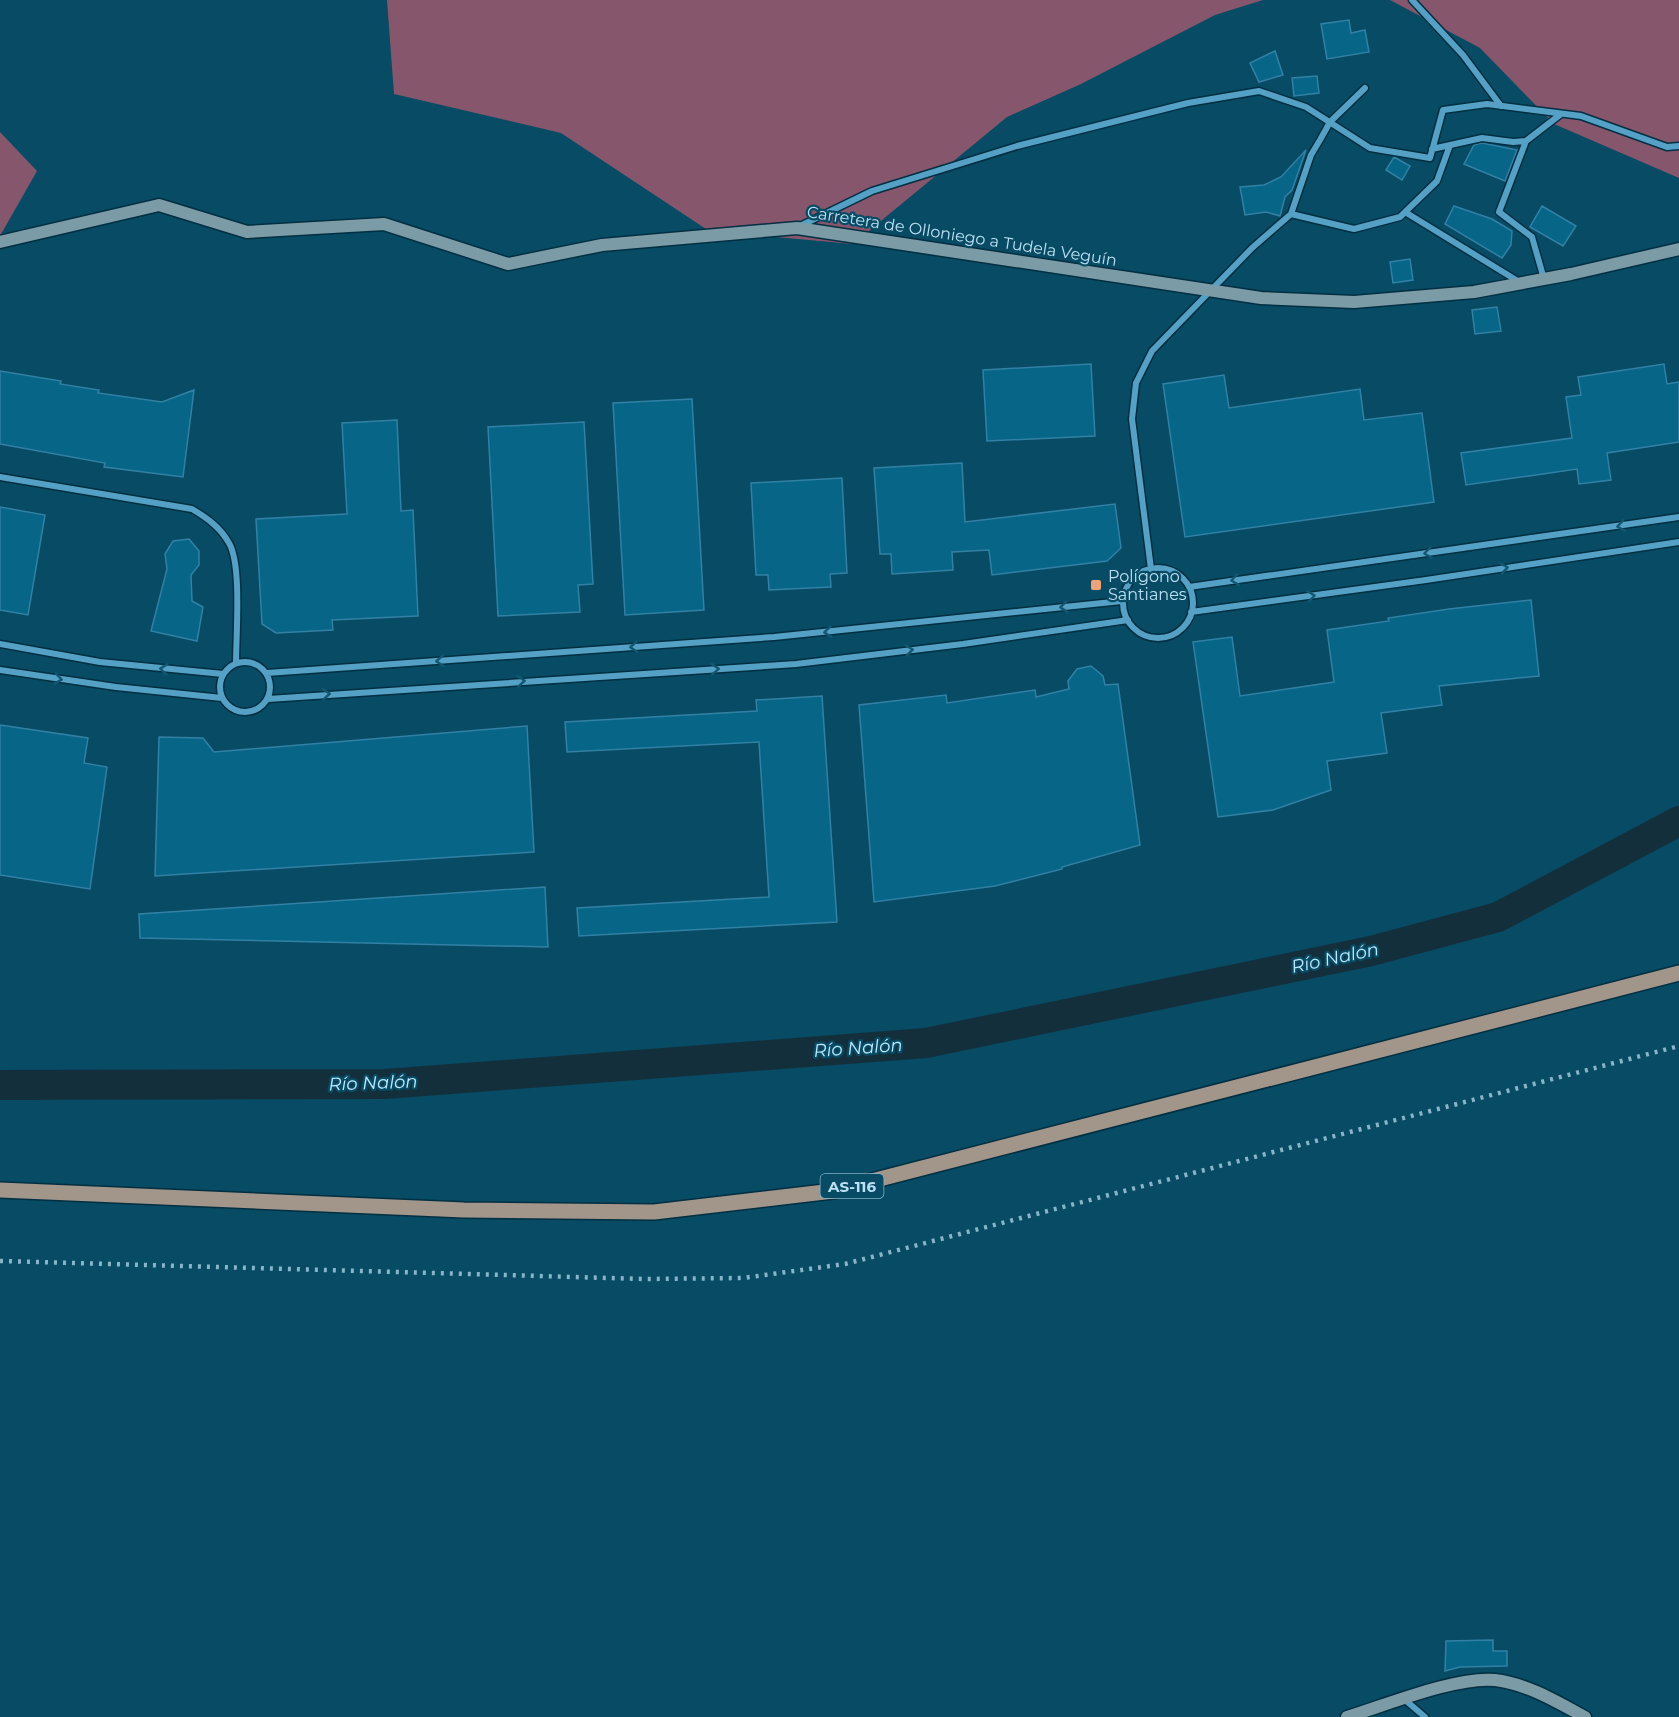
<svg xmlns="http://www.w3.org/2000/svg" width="1679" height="1717" font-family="Montserrat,sans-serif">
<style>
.green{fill:#86566c}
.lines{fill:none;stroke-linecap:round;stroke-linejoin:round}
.river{stroke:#142f3c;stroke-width:30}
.building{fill:#076587;stroke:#3281a5;stroke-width:1.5}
.street-casing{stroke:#022f41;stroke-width:9}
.secondary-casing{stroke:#022f41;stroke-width:15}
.primary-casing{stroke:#022f41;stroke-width:18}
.street{stroke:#54a1c5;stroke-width:6}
.secondary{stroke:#7b9ba7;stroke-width:12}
.primary{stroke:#a2958a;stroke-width:15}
.rail{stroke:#88b5ca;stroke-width:4.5;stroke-dasharray:3 6;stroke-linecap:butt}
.oneway{stroke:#135873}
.poi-dot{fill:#efa377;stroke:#074b64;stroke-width:2}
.labels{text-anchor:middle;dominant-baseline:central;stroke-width:4.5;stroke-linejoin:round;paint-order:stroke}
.shield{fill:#074b64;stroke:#86b3c8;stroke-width:1.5}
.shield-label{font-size:15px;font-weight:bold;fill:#bce0f3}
.street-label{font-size:16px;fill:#bce0f3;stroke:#074b64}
.poi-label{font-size:16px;fill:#bce0f3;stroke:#074b64;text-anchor:start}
.water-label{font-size:18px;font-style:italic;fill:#bfe9ff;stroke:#074b64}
</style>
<rect width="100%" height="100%" fill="#074b64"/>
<!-- green -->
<path class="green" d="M387,0H1263L1215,15L1081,84L1007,117L853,244L709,231L561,133L394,94Z
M1390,0H1679V178L1554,124L1480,48Z
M0,132L37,171L0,236Z"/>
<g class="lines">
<!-- river -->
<path class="river" d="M0,1085L385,1084L926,1043L1371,951L1498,917L1679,821"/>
</g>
<!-- building -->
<path class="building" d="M1349,20L1351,33L1365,30L1369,52L1327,59L1321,24Z
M1275,51L1283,75L1259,82L1250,63Z
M1317,76L1319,93L1294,96L1292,78Z
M1482,143L1517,150L1505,181L1464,164L1474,145Z
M1306,150L1292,190L1285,197L1280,216L1266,212L1245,215L1240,187L1264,185L1281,177Z
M1394,157L1410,166L1402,180L1386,170Z
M1454,206L1492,219L1512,231L1511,245L1502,258L1445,224Z
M1542,206L1576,226L1563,246L1530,227Z
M1410,259L1413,280L1393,283L1390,262Z
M1497,307L1501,331L1475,334L1472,310Z
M1091,364L1095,436L987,441L983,370Z
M1664,364L1667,384L1679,382V442L1607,453L1611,480L1579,484L1577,469L1466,485L1461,453L1572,438L1566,397L1581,395L1578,377Z
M0,371L61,381L60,384L99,390L98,393L162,402L194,390L183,477L104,467L105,463L0,444Z
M1224,375L1229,408L1360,389L1364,420L1422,413L1434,502L1185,537L1163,384Z
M692,399L704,610L625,615L613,403Z
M397,420L401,511L413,510L418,616L332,620L333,630L276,633L262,624L256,519L347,514L342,423Z
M584,422L593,584L578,585L580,612L498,616L488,427Z
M962,463L965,522L1115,504L1121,548L1107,561L992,575L989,550L952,552L953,570L892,574L891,554H880L874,468Z
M842,478L847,573L830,574L831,587L769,590L768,575H756L751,483Z
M0,507L45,515L28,615L0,610Z
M189,539L199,551V565L191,575L192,601L203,607L197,641L151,631L167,569L165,554L173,541Z
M1531,600L1539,676L1439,686L1442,705L1381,713L1387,753L1327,761L1331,790L1273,810L1218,817L1193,642L1232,637L1240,696L1334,682L1327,630L1389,621L1388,618L1449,609Z
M1091,666L1103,676L1105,685L1118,684L1140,845L1062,867V869L995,886L874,902L859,705L946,695L947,703L1035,690L1036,697L1069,689L1068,681L1077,669Z
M822,696L837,922L579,936L577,908L769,897L759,742L567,752L565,722L757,711L756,700Z
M0,725L88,738L84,763L107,767L90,889L0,875Z
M527,726L534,852L155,876L159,737L203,738L214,752Z
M545,887L548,947L140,938L139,914Z
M1493,1640V1651H1507V1666L1460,1667L1445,1671L1446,1641Z"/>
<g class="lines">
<defs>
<path id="street" d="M1412,0L1463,55L1501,106
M1432,149L1482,138L1513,142L1526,141
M1405,212L1521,283
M1291,214L1354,229L1400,217L1437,181L1450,145
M800,226L872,191L1017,146L1188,103L1259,91L1306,107L1370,148L1430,158L1443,110L1487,104L1581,116L1667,147L1679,146
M1544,279L1532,237L1499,212L1526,141L1561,114
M0,477L192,509C207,518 220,527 229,543C242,565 236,635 236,663
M1123 603a35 35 0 1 1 70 0a35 35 0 1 1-70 0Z
M1151,569L1132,419L1136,383L1152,351L1252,248L1291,214L1311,155L1320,140L1330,122L1365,88
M1189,587L1679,517
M1191,612L1426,580L1679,542
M0,644L100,662L223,674
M220 687a25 25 0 1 1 50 0a25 25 0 1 1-50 0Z
M0,670L116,687L222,698
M267,673L774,637L1122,601
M268,699L796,664L963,644L1128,620
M1404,1699L1425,1717"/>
<path id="secondary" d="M0,242L159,205L247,232L384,224L508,264L602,245L797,228L1261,298L1354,302L1474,292L1571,274L1679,249
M1347,1717C1386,1705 1457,1676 1495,1680C1528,1684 1557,1702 1585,1717"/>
<path id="primary" d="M0,1190L464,1210L654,1212L833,1191L1679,973"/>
</defs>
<!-- street casing -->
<use href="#street" class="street-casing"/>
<!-- secondary casing -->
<use href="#secondary" class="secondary-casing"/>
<!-- primary casing -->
<use href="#primary" class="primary-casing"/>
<!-- street -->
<use href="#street" class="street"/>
<!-- secondary -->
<use href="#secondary" class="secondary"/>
<!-- primary -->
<use href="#primary" class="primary"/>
<!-- rail -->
<path class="rail" d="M0,1261L646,1279L743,1278L845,1264L1679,1046"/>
</g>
<!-- one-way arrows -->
<defs><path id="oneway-chevron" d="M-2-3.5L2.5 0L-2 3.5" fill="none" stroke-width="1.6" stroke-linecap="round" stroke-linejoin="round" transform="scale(1.5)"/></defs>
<g class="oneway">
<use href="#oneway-chevron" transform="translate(1621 526) rotate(172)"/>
<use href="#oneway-chevron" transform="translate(1428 553) rotate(172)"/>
<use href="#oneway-chevron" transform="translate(1504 568) rotate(-9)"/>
<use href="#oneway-chevron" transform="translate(1235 580) rotate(172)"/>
<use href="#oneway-chevron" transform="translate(1311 596) rotate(-8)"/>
<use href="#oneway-chevron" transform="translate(1064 607) rotate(174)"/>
<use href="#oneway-chevron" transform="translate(828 632) rotate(174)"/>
<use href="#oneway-chevron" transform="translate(634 647) rotate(176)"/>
<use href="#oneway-chevron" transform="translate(909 650) rotate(-7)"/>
<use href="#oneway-chevron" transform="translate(440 661) rotate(176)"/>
<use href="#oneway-chevron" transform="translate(164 669) rotate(-174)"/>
<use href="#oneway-chevron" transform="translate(715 669) rotate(-3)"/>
<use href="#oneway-chevron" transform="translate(58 679) rotate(9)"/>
<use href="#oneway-chevron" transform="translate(521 681) rotate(-4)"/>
<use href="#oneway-chevron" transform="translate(326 694) rotate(-4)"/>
</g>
<!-- markers -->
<rect class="poi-dot" x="1090" y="579" width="12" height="12" rx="3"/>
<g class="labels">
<!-- shield labels -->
<rect class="shield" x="820.5" y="1174" width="63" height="24" rx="4.5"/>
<g class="shield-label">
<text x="852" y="1186">AS-116</text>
</g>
<!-- street labels -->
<g class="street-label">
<text transform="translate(962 236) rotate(9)">Carretera de Olloniego a Tudela Veguín</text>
</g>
<!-- poi labels -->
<g class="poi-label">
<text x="1108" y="576">Polígono<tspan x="1108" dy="18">Santianes</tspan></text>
</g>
<!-- water labels -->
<g class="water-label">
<text transform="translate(1335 958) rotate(-12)">Río Nalón</text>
<text transform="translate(858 1048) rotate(-4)">Río Nalón</text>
<text transform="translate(373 1083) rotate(-2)">Río Nalón</text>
</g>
</g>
</svg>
